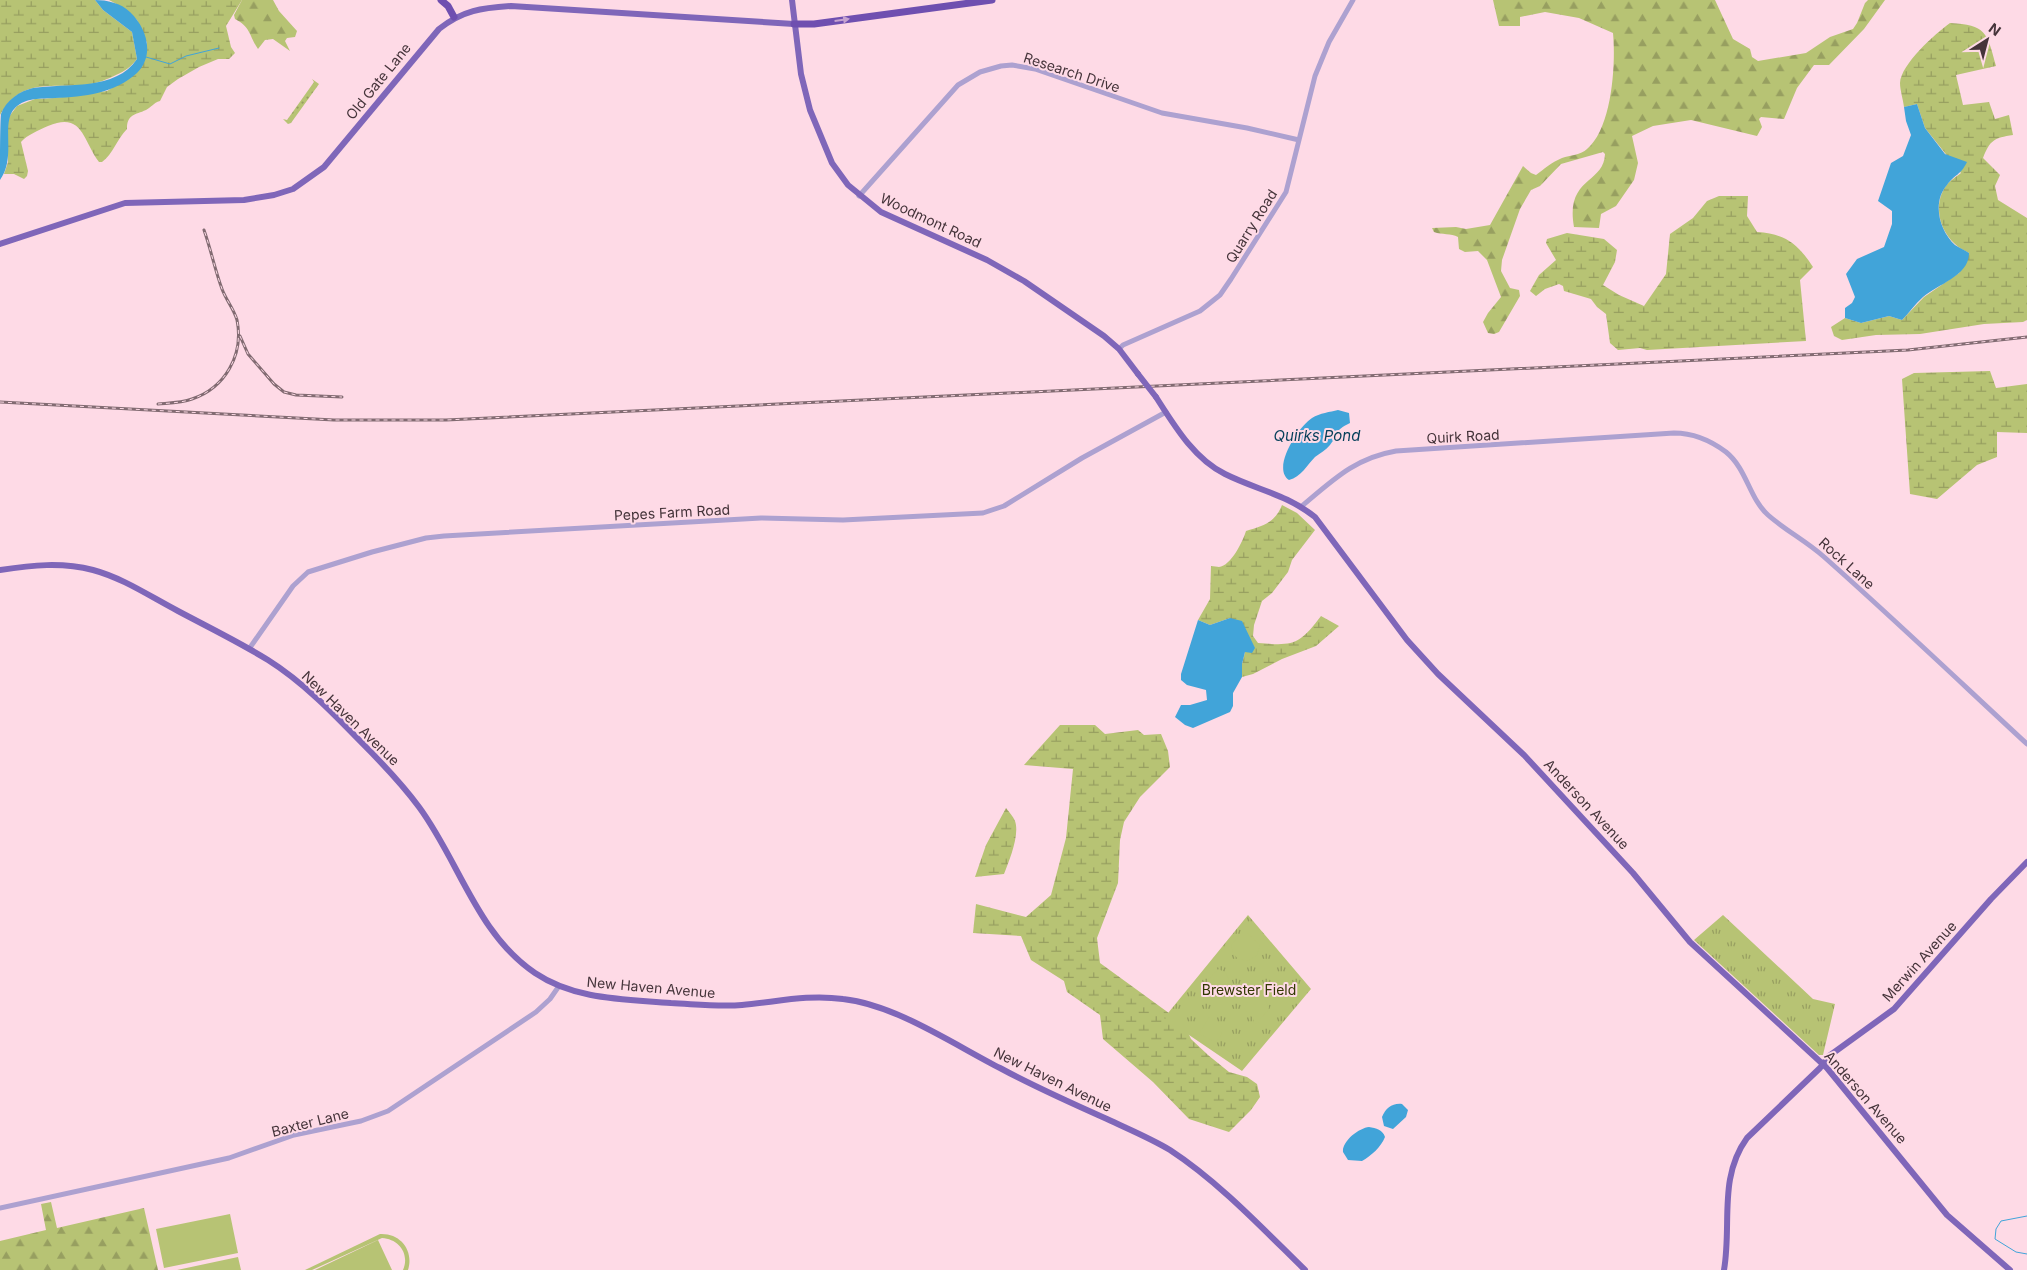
<svg xmlns="http://www.w3.org/2000/svg" width="2027" height="1270" font-family="Inter,sans-serif">
<style>
.grass{fill:url(#grass-dots)}
.forest{fill:url(#forest-firs)}
.wetland{fill:url(#wetland-marsh)}
.park{fill:url(#park-tufts)}
.pitch{fill:#b7c374}
.water{fill:#41a4d9}
.lines{fill:none;stroke-linecap:round;stroke-linejoin:round}
.stream{stroke:#41a4d9;stroke-width:1}
.minor{stroke:#ada1d0;stroke-width:5}
.major{stroke:#7f66b9;stroke-width:6}
.highway{stroke:#6f4fb0;stroke-width:7}
.rail-casing{stroke:#826b72;stroke-width:3}
.rail{stroke:#fedae6;stroke-width:1;stroke-dasharray:4;stroke-linecap:butt}
.major-bridge{stroke:#7f66b9;stroke-width:6}
.oneway{fill:#c5a2d0}
.labels{text-anchor:middle;dominant-baseline:central;stroke-width:4;stroke-linejoin:round;paint-order:stroke}
.street-label{font-size:14px;fill:#45343a;stroke:#fedae6}
.park-label{font-size:14px;fill:#323802;stroke:#fedae6}
.water-label{font-size:15px;font-style:italic;fill:#053f5a;stroke:#fedae6}
</style>
<defs>
<pattern id="grass-dots" width="8" height="8" patternUnits="userSpaceOnUse" patternTransform="scale(1.25)"><rect width="8" height="8" fill="#b7c374"/><path d="M2 2h.1M6 6h.1" fill="none" stroke="#979f60" stroke-width="1.8" stroke-linecap="round"/></pattern>
<pattern id="forest-firs" width="22" height="20" patternUnits="userSpaceOnUse" patternTransform="scale(1.25)"><rect width="22" height="20" fill="#b7c374"/><path d="M5 1l3.5 6h-7zM16 11l3.5 6h-7z" fill="#979f60"/></pattern>
<pattern id="wetland-marsh" width="20" height="14" patternUnits="userSpaceOnUse" patternTransform="scale(1.25)"><rect width="20" height="14" fill="#b7c374"/><path d="M1 5h8M5 5V1M11 12h8M15 12V8" fill="none" stroke="#979f60"/></pattern>
<pattern id="park-tufts" width="24" height="20" patternUnits="userSpaceOnUse" patternTransform="scale(1.25)"><rect width="24" height="20" fill="#b7c374"/><path d="M3 7l-1-3M5 7V3M7 7l1-3M15 17l-1-3M17 17v-4M19 17l1-3" fill="none" stroke="#979f60"/></pattern>
</defs>
<rect width="100%" height="100%" fill="#fedae6"/>
<!-- grass -->
<path class="grass" d="M312,79L319,84L291,123L288,124L283,119L287,120L314,82Z"/>
<!-- forest -->
<path class="forest" d="M242,0H273L279,11L297,31L295,37L287,38L285,41L290,51L273,39L265,40L258,49C249,36 251,27 235,19L234,15Z
M1493,0H1715L1733,39L1750,49L1752,57L1758,61L1806,53L1830,37L1853,29L1857,23L1865,3L1868,0H1885L1864,29L1829,65H1814L1797,88L1784,119L1761,117L1759,119L1762,127L1757,136L1691,120L1653,126L1632,136L1638,163L1634,180L1616,206L1601,214L1599,228L1574,227C1565,177 1604,184 1605,154L1603,152L1561,164L1540,186L1531,190L1520,209L1502,260L1501,271L1510,288L1519,290L1520,296L1499,332L1494,334L1488,333L1483,322L1488,313L1501,297L1487,260L1478,251L1465,252L1459,249L1458,237C1451,233 1442,235 1434,232L1432,228L1456,227L1466,229L1490,225L1523,166L1531,173L1536,175C1544,169 1552,162 1562,158C1570,155 1581,155 1587,149C1612,128 1616,64 1613,33L1579,18L1545,12L1520,17V26H1499Z
M51,1202L57,1228L144,1208L158,1270H0V1241L46,1230L41,1204Z"/>
<!-- wetland -->
<path class="wetland" d="M0,0H95L103,10L132,32L137,59C131,67 125,71 116,75C108,79 98,83 90,84C53,90 23,75 0,115Z
M109,0H242L226,26L231,47L235,53L229,59H218L199,67L178,79L167,87L160,101C153,103 152,107 146,110C135,115 127,114 127,129C117,139 113,154 102,162H99C83,141 83,111 48,126C39,130 27,135 21,142L28,171L27,176L24,179L14,174H4L8,162V118L17,106L35,99L55,98L107,91L137,72L147,43L137,20L122,7Z
M1950,23C1986,25 1987,32 1996,66L1956,75L1963,105L1989,102L1995,119L2009,115L2013,135C1994,138 1990,140 1983,158L2000,175L1995,186L1998,200L2027,218V320L2023,322L1984,324L1920,334L1876,335L1842,340L1834,336L1831,327L1845,318L1861,323L1889,316L1902,320L1924,297L1959,273L1969,253C1964,250 1959,248 1955,244C1939,230 1933,204 1946,186C1949,181 1956,177 1961,173L1925,128L1917,104L1904,107C1903,99 1900,90 1900,83C1901,64 1935,34 1950,23Z
M1719,196H1748L1747,216L1757,232C1786,234 1798,244 1813,267L1800,280L1806,341L1647,350L1640,348L1618,350L1610,343L1606,314L1597,307L1591,299L1564,291L1563,286L1559,284L1545,289L1536,296L1530,291L1539,275L1556,260L1546,243L1547,239L1567,233L1604,239L1617,250L1615,262L1603,285L1619,295L1644,306L1666,274L1670,234L1693,218L1707,201Z
M1990,371L1996,388L2027,384V433L1997,432V457L1977,465L1937,499L1910,494L1902,379L1914,373Z
M1282,505L1297,513L1315,530L1292,560L1288,572L1272,593L1262,601L1254,625L1253,636L1258,643C1294,646 1299,645 1321,616L1339,626L1316,646L1282,659L1253,674L1242,677V664L1245,652L1230,618L1210,625L1198,620L1210,599L1211,566C1214,566 1217,567 1219,567C1231,566 1243,541 1246,531C1263,526 1275,523 1282,505Z
M1060,725H1095L1105,734L1138,730L1144,735L1161,734L1168,751L1170,767L1140,797L1124,822L1120,840L1118,883L1097,938L1100,963L1184,1024L1191,1039L1208,1055L1229,1072L1247,1077L1257,1084L1260,1097L1251,1110L1229,1132L1189,1119L1153,1082L1103,1039L1100,1015L1067,992L1064,981L1031,960L1021,936L973,933L976,904L1026,917L1051,895L1066,838L1073,769L1024,765Z
M1006,808C1009,812 1013,816 1015,821C1020,835 1009,861 1004,874L975,877L986,845Z"/>
<!-- park -->
<path class="park" d="M1248,915L1311,989L1242,1071L1164,1018Z
M1723,915L1813,999L1835,1004L1823,1055H1819L1694,940Z"/>
<!-- pitch -->
<path class="pitch" d="M1242,932H1246L1260,945L1257,955L1248,961L1238,959L1233,953L1231,945Z
M1218,969L1225,972L1229,979L1227,986L1219,991L1207,981Z
M1256,997L1265,1000L1269,1007C1268,1014 1259,1016 1258,1024L1254,1023L1253,1018L1244,1009L1248,1001Z
M1209,1017C1222,1020 1227,1032 1216,1042L1199,1034Z
M230,1214L238,1253L164,1268L156,1229Z
M380,1234C401,1233 414,1251 408,1270H403C410,1254 399,1239 382,1238L312,1270H305Z
M378,1240L392,1270H315Z
M238,1257L241,1270H177Z"/>
<!-- water -->
<path class="water" d="M95,0C107,0 121,3 130,12C147,28 155,55 137,73C115,93 84,97 55,98C41,99 26,97 15,108C0,123 17,157 0,180C0,167 0,123 1,114C6,100 20,91 33,88C66,83 116,91 137,59L132,32L103,10Z
M1917,104L1925,128L1945,154L1967,162C1960,176 1955,174 1947,185C1932,202 1939,230 1955,245C1959,248 1965,250 1969,253C1969,276 1938,284 1923,297C1915,304 1909,313 1902,320L1889,316L1861,323L1845,318V308L1852,303L1855,297L1846,274L1857,259L1884,247L1892,224V211L1878,201L1891,163L1903,156L1911,135L1906,121L1904,107Z
M1338,410L1349,413L1350,423C1333,431 1340,433 1330,445C1326,450 1320,453 1315,457C1307,465 1301,477 1289,480C1271,468 1299,426 1312,418C1320,413 1330,412 1338,410Z
M1230,618L1242,621L1255,648L1252,653L1245,652L1242,664V677L1233,693V706L1230,712L1193,728L1185,725L1175,717L1181,705H1190L1207,700L1206,690L1187,685L1181,680V674L1198,620L1210,625Z
M1402,1104L1408,1110L1406,1117L1393,1129L1384,1126L1382,1117C1386,1108 1392,1103 1402,1104Z
M1369,1127C1376,1128 1383,1130 1385,1137C1381,1147 1371,1156 1362,1161L1348,1160L1343,1152C1342,1141 1359,1128 1369,1127Z"/>
<g class="lines">
<!-- stream -->
<path class="stream" d="M146,57L170,64L186,56L219,48
M2027,1216L2001,1221L1996,1229L1995,1239L2016,1252L2027,1254"/>
<!-- minor -->
<path class="minor" d="M859,196L958,85L980,72L1001,66L1012,65L1035,69L1162,113L1247,128L1299,140
M1119,349L1123,345L1200,311L1220,295L1231,279L1286,192L1315,76L1329,42L1353,0
M1302,506C1333,480 1355,458 1396,451L1674,433C1694,433 1710,440 1726,452C1747,469 1749,498 1768,515C1785,530 1806,541 1823,556C1892,617 1959,681 2027,744
M249,649L293,586L308,572L372,552L426,538L444,536L761,518L843,520L983,513L1004,506L1082,458L1166,412
M0,1208L229,1158L294,1135L361,1121L388,1111L536,1012L550,999L559,986"/>
<!-- major -->
<path class="major" d="M792,0L801,74L810,110L832,163L848,185L881,212L987,260L1024,281L1104,336L1119,349L1138,374
M0,244L125,203L244,200L274,195L293,189L324,167L439,29C463,10 482,8 511,6L794,24
M1156,397C1174,425 1194,459 1225,474C1257,490 1286,494 1315,517L1407,640L1438,674L1524,755L1633,873L1690,942L1827,1068L1947,1215L2010,1270
M0,570C32,565 62,562 93,570C123,578 151,597 178,611C208,627 239,642 268,660C303,682 333,713 362,743C382,763 402,784 419,807C459,861 477,934 535,973C575,1000 624,999 671,1003C694,1004 718,1007 742,1005C776,1002 808,994 843,999C896,1005 953,1044 1000,1068C1035,1087 1071,1103 1107,1119C1128,1129 1150,1138 1170,1150C1219,1182 1263,1229 1305,1270
M1724,1270C1732,1224 1718,1178 1747,1138L1820,1068L1829,1056L1894,1009L1991,899L2027,862"/>
<!-- highway -->
<path class="highway" d="M441,0L448,6L454,17
M794,24H814L992,0"/>
<defs>
<path id="rail" d="M240,336L248,354L274,384L284,392L296,395L342,397
M0,402L334,420H446L1908,350L2027,337
M158,404C169,403 181,403 192,399C225,388 244,355 237,320C234,309 226,300 222,289C215,270 211,250 204,230"/>
</defs>
<!-- rail casing -->
<use href="#rail" class="rail-casing"/>
<!-- rail -->
<use href="#rail" class="rail"/>
<!-- major-bridge -->
<path class="major-bridge" d="M1138,374L1156,397"/>
</g>
<!-- one-way arrows -->
<defs><path id="oneway-solid" d="M-6-.8H1V-3.2L6.5 0L1 3.2V.8H-6Z" transform="scale(1.25)"/></defs>
<use class="oneway" href="#oneway-solid" transform="translate(842 20) rotate(-8)"/>
<g class="labels">
<!-- street labels -->
<g class="street-label">
<text transform="translate(1072 72) rotate(18)">Research Drive</text>
<text transform="translate(378 81) rotate(-51)">Old Gate Lane</text>
<text transform="translate(931 220) rotate(25)">Woodmont Road</text>
<text transform="translate(1251 226) rotate(-58)">Quarry Road</text>
<text transform="translate(1463 436) rotate(-3)">Quirk Road</text>
<text transform="translate(672 512) rotate(-3)">Pepes Farm Road</text>
<text transform="translate(1847 563) rotate(42)">Rock Lane</text>
<text transform="translate(351 718) rotate(44)">New Haven Avenue</text>
<text transform="translate(1587 804) rotate(47)">Anderson Avenue</text>
<text transform="translate(1919 961) rotate(-48)">Merwin Avenue</text>
<text transform="translate(651 987) rotate(5)">New Haven Avenue</text>
<text transform="translate(1053 1079) rotate(26)">New Haven Avenue</text>
<text transform="translate(1866 1097) rotate(49)">Anderson Avenue</text>
<text transform="translate(310 1122) rotate(-14)">Baxter Lane</text>
</g>
<!-- park labels -->
<g class="park-label">
<text x="1249" y="989">Brewster Field</text>
</g>
<!-- water labels -->
<g class="water-label">
<text x="1317" y="435">Quirks Pond</text>
</g>
</g>
<!-- north arrow -->
<g transform="translate(1987 40) rotate(36)" stroke="#fedae6" stroke-width="4" paint-order="stroke">
<path d="M0-4L9 19L0 12L-9 19Z" fill="#45343a"/>
<text y="-8" font-size="14" font-weight="bold" text-anchor="middle" fill="#45343a">N</text>
</g>
</svg>
